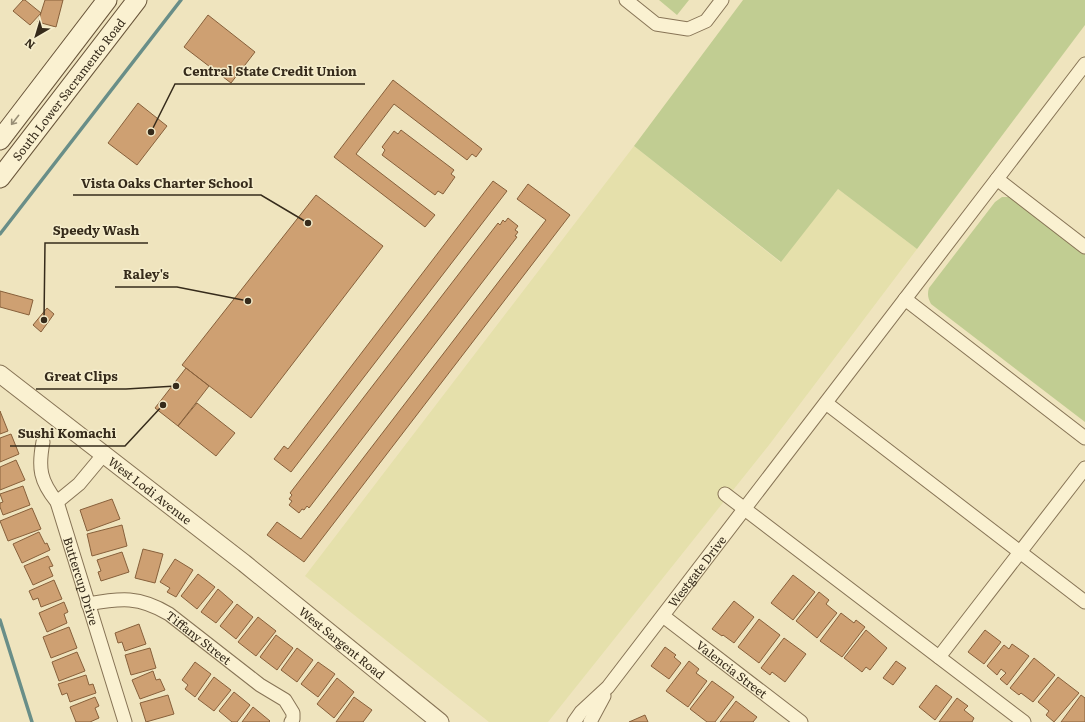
<svg xmlns="http://www.w3.org/2000/svg" width="1085" height="722" font-family="Literata,serif">
<style>
.farmland{fill:#e5e0ab}
.green{fill:#c1cd92}
.lines{fill:none;stroke-linecap:round;stroke-linejoin:round}
.stream{stroke:#698e88;stroke-width:3.5}
.building{fill:#cea072;stroke:#87603b}
.minor-casing{stroke:#877456;stroke-width:15}
.tertiary-casing{stroke:#877456;stroke-width:19}
.secondary-casing{stroke:#69553a;stroke-width:21}
.minor{stroke:#faf1d1;stroke-width:13}
.tertiary{stroke:#faf1d1;stroke-width:17}
.secondary{stroke:#faf1d1;stroke-width:19}
.oneway{stroke:#988e76}
.labels{text-anchor:middle;dominant-baseline:central;stroke-width:3;stroke-linejoin:round;paint-order:stroke}
.street-label{font-size:12px;fill:#362b1b;stroke:#f6eecd}
.leader{fill:none;stroke:#362b1b;stroke-width:1.5}
.callout-dot{fill:#362b1b;stroke:#f6eecd;stroke-width:1.5}
.callout-label{font-size:13px;text-anchor:middle;font-weight:bold;fill:#362b1b;stroke:#f6eecd;stroke-width:3;stroke-linejoin:round;paint-order:stroke}
</style>
<rect width="100%" height="100%" fill="#efe4be"/>
<!-- farmland -->
<path class="farmland" d="M634,146L780,262L838,189L917,249L769,445L548,722H489L305,576Z"/>
<!-- green -->
<path class="green" d="M659,0H689L677,15Z
M743,0H1085V25L917,249L838,189L781,262L634,146Z
M1002,197H1011L1085,253V422L931,304C928,298 927,294 929,288L995,202Z"/>
<g class="lines">
<!-- stream -->
<path class="stream" d="M0,234L181,0
M0,620L32,722"/>
</g>
<!-- building -->
<path class="building" d="M23,0H25L41,13L30,25L13,11Z
M45,0H63L56,27L38,22Z
M208,15L255,52L231,83L184,47Z
M393,80L482,149L476,157L472,154L467,160L394,104L356,154L435,215L425,227L334,157Z
M138,103L167,126L137,165L108,143Z
M401,130L454,170L451,174L455,177L443,194L438,191L435,195L382,155L385,150L382,147L394,131L398,134Z
M493,181L507,191L291,472L274,459L284,446L288,449Z
M528,184L570,215L304,562L267,535L277,522L301,539L546,220L517,199Z
M316,195L383,246L251,418L182,365Z
M508,218L518,226L515,230L518,232L515,236L517,237L309,508L307,506L304,510L302,509L299,513L289,505L292,501L289,499L292,495L290,493L498,223L500,225L503,220L505,222Z
M0,291L33,300L29,315L0,307Z
M47,308L54,314L41,332L33,325Z
M186,368L209,386L178,426L155,408Z
M197,403L235,433L216,456L178,426Z
M0,411L8,431L0,434Z
M11,434L19,454L0,462V438Z
M16,460L25,480L0,490V467Z
M23,486L30,505L3,515L0,507V503L3,502L0,494Z
M112,499L120,519L87,531L80,510Z
M32,508L41,529L8,541L0,521Z
M122,525L127,546L92,556L87,534Z
M39,532L45,544L47,543L50,550L22,563L13,544Z
M143,549L163,554L155,583L135,578Z
M122,552L129,572L101,581L98,572L101,571L97,560Z
M48,556L53,566L49,567L53,576L33,585L24,566Z
M175,559L193,570L176,597L167,592L170,588L160,582Z
M198,574L215,587L197,609L181,596Z
M793,575L815,592L793,620L771,603Z
M54,580L62,599L41,607L38,598L33,600L29,591Z
M218,589L233,602L216,623L201,612Z
M819,592L829,600L826,604L837,613L817,638L796,621Z
M734,601L754,617L734,643L723,635L722,636L712,629Z
M64,602L68,612L64,614L67,623L47,632L39,613Z
M237,604L253,617L236,639L220,626Z
M841,613L854,623L856,620L865,627L842,657L820,641Z
M258,617L276,631L256,656L238,642Z
M759,619L780,635L759,663L738,647Z
M139,624L146,644L125,651L122,642L118,643L115,633Z
M69,627L77,648L51,658L43,637Z
M866,630L887,648L870,670L866,667L862,672L844,658Z
M985,630L1001,642L984,664L968,652Z
M276,635L293,648L277,670L260,657Z
M784,638L806,654L785,682L772,672L770,675L761,668Z
M1012,644L1029,656L1007,685L1000,679L1006,673L1001,669L997,675L987,666L1004,645L1009,649Z
M665,647L676,655L674,657L681,663L669,679L651,666Z
M150,648L156,668L131,675L125,655Z
M297,648L313,660L297,682L281,670Z
M77,652L85,671L59,681L52,662Z
M1034,658L1055,675L1033,702L1021,693L1019,695L1010,688Z
M689,661L699,669L696,673L707,681L688,707L666,691Z
M896,661L906,668L893,685L883,678Z
M195,662L211,674L195,697L185,689L188,685L182,680Z
M318,662L335,674L318,697L301,684Z
M153,671L156,680L160,679L165,690L140,699L132,680Z
M86,675L89,685L93,684L96,693L70,702L67,693L62,695L58,684Z
M214,677L231,690L214,711L198,699Z
M1058,677L1079,693L1054,722L1046,715L1049,711L1038,702Z
M337,678L354,692L334,718L317,704Z
M712,681L734,697L715,722H707L690,709Z
M936,685L952,697L935,720L919,707Z
M234,692L250,705L237,722H232L219,711Z
M168,695L174,714L146,722L140,703Z
M1081,695L1085,698V722H1061Z
M95,697L99,706L95,708L99,718L90,722H76L70,707Z
M354,697L372,710L363,722H336Z
M957,698L968,706L964,710L974,718L972,722H939Z
M736,701L757,717L753,722H720Z
M253,707L270,721L269,722H242Z
M645,715L648,722H629Z"/>
<g class="lines">
<defs>
<g id="minor">
<path d="M626,0L656,24L688,29L706,21L722,0"/>
<path d="M997,179L1085,247"/>
<path d="M905,299L1085,438"/>
<path d="M826,403L1085,602"/>
<path id="s1" d="M43,442C38,468 40,481 57,502L125,722"/>
<path d="M725,494L1024,722"/>
<path d="M57,502L79,484L104,454"/>
<path id="s2" d="M88,604C121,598 139,596 169,614L260,685L285,700L293,713V719L291,722"/>
<path id="s3" d="M663,616L801,722"/>
<path d="M939,657L1085,468"/>
<path id="s4" d="M574,722L581,712L608,687L1085,64"/>
<path d="M590,722L604,696"/>
</g>
<g id="tertiary">
<path id="s5" d="M0,374L244,563L440,722"/>
</g>
<g id="secondary">
<path d="M0,140L107,0"/>
<path id="s6" d="M0,178L137,0"/>
</g>
</defs>
<!-- minor casing -->
<use href="#minor" class="minor-casing"/>
<!-- tertiary casing -->
<use href="#tertiary" class="tertiary-casing"/>
<!-- secondary casing -->
<use href="#secondary" class="secondary-casing"/>
<!-- minor -->
<use href="#minor" class="minor"/>
<!-- tertiary -->
<use href="#tertiary" class="tertiary"/>
<!-- secondary -->
<use href="#secondary" class="secondary"/>
</g>
<!-- one-way arrows -->
<defs><path id="oneway-shaft" d="M-6 0H5M1.5-3L5.5 0L1.5 3" fill="none" stroke-width="1.6" stroke-linecap="round" stroke-linejoin="round"/></defs>
<use class="oneway" href="#oneway-shaft" transform="translate(15 120) rotate(128)"/>
<g class="labels">
<!-- street labels -->
<g class="street-label">
<text stroke="none"><textPath href="#s6" startOffset="112">South Lower Sacramento Road</textPath></text>
<text stroke="none"><textPath href="#s5" startOffset="190">West Lodi Avenue</textPath></text>
<text stroke="none"><textPath href="#s4" startOffset="195">Westgate Drive</textPath></text>
<text stroke="none"><textPath href="#s1" startOffset="147">Buttercup Drive</textPath></text>
<text stroke="none"><textPath href="#s2" startOffset="122">Tiffany Street</textPath></text>
<text stroke="none"><textPath href="#s5" startOffset="435">West Sargent Road</textPath></text>
<text stroke="none"><textPath href="#s3" startOffset="87">Valencia Street</textPath></text>
</g>
</g>
<!-- callouts -->
<path class="leader" d="M151 132L175 84H365M308 223L261 195H73M44 320L45 243H148M248 301L177 287H115M176 386L126 389H36M163 405L125 446H10"/>
<g class="callout-dot">
<circle cx="151" cy="132" r="4"/>
<circle cx="308" cy="223" r="4"/>
<circle cx="44" cy="320" r="4"/>
<circle cx="248" cy="301" r="4"/>
<circle cx="176" cy="386" r="4"/>
<circle cx="163" cy="405" r="4"/>
</g>
<g class="callout-label">
<text x="270" y="76">Central State Credit Union</text>
<text x="167" y="188">Vista Oaks Charter School</text>
<text x="96" y="235">Speedy Wash</text>
<text x="146" y="279">Raley's</text>
<text x="81" y="381">Great Clips</text>
<text x="67" y="438">Sushi Komachi</text>
</g>
<!-- north arrow -->
<g transform="translate(36 36) rotate(218)" stroke="#f6eecd" stroke-width="3" paint-order="stroke">
<path d="M0-3L7 15L0 10L-7 15Z" fill="#362b1b"/>
<text y="-6" font-size="11" font-weight="bold" text-anchor="middle" fill="#362b1b">N</text>
</g>
</svg>
